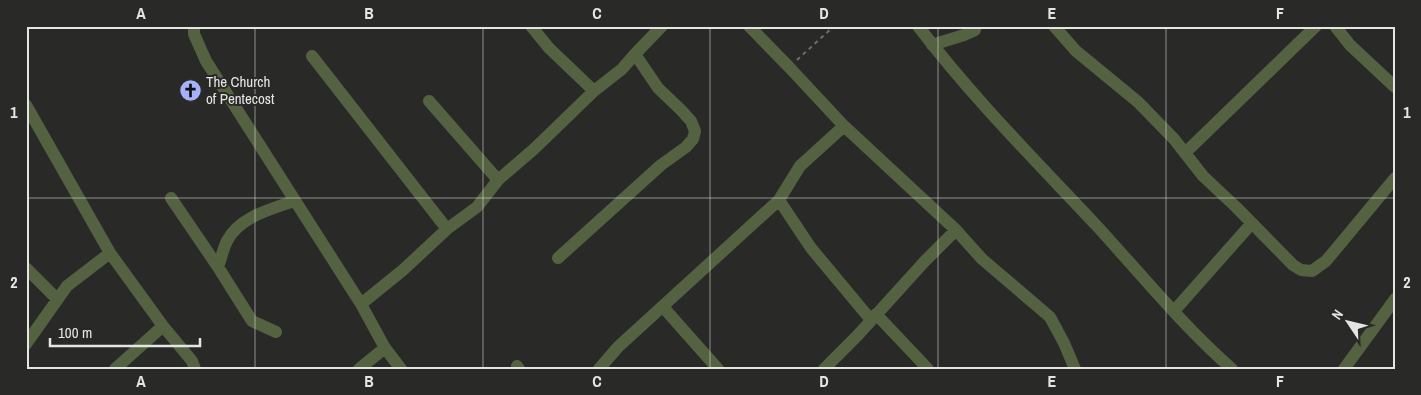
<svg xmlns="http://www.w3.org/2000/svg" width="1421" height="395" font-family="'Archivo Narrow',sans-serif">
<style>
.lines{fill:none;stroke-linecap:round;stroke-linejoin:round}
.path{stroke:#6d6e6b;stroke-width:2;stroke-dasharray:4 4;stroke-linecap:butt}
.minor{stroke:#546241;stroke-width:12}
.grid{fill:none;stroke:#e5e6e3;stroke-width:1;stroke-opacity:0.55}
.labels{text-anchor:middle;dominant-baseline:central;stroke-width:4;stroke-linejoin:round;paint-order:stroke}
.poi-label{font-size:15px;fill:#e5e6e3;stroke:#292a27;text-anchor:start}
.neatline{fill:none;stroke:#e5e6e3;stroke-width:2}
.grid-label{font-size:16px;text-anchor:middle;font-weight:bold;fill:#e5e6e3}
</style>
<rect width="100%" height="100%" fill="#292a27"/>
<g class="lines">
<!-- path -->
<path class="path" d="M797,60L834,26"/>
<!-- minor -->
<path class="minor" d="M194,26V34L206,61L361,304L385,348L401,369
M531,26L549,48L594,91
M749,26L789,67L844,126L956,230L982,259L1050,317L1064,343L1075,369
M918,26C972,97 1035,160 1096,225C1140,273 1182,325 1232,369
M1054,26L1076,51L1138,102L1174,139L1203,176L1236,207L1293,265L1301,270L1312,271L1326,261L1395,178
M1335,26L1350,45L1395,87
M932,45L964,35L975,30
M312,56L447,229
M429,101L498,180
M26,105L110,253L163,326L192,361L195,369
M1185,153L1316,26
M171,198L218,267L252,321L276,332
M779,200L811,248L871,320
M558,258L661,165L686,147L693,139L695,131L691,121L681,110L658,88L635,54
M218,267C221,259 223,249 227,241C239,217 271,209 294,201
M26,268L57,299
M361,304L403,270L447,229L477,207L498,180L534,149L594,91L622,69L635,54L662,26
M663,307L718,369
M1174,311L1252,223
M876,314L928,369
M26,344L67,286L110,253
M517,366L519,369
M115,369L163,326
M359,369L385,348
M599,369L618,347L779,200L800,166L844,126
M824,369L857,336L925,261L956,230
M1344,369L1395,299"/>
</g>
<!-- grid -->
<path class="grid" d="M255,26V369M483,26V369M710,26V369M938,26V369M1166,26V369M26,198H1395"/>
<!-- icons -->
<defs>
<symbol id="church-disc" viewBox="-11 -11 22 22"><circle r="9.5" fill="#a5b1fc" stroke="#292a27"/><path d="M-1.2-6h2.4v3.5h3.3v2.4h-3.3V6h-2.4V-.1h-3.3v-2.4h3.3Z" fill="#111"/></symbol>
</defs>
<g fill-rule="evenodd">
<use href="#church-disc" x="178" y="78" width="25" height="25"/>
</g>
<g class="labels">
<!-- poi labels -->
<g class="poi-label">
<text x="206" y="81">The Church<tspan x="206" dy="17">of Pentecost</tspan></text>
</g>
</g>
<!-- border -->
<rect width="1421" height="395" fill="none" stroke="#292a27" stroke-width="55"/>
<!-- north arrow -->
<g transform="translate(1348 322) rotate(305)" stroke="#292a27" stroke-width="4" paint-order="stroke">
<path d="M0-4L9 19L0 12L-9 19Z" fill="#e5e6e3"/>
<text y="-8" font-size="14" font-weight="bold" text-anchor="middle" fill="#e5e6e3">N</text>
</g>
<!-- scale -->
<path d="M50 338v8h150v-8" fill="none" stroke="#e5e6e3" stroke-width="2.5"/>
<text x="58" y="338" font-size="15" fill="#e5e6e3" stroke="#292a27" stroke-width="4" paint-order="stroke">100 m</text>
<rect x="28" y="28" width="1366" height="340" class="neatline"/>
<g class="grid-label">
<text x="141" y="19">A</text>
<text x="369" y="19">B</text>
<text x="597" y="19">C</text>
<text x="824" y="19">D</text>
<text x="1052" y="19">E</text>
<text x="1280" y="19">F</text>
<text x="14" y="118">1</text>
<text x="1407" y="118">1</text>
<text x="14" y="288">2</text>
<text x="1407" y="288">2</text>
<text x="141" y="387">A</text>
<text x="369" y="387">B</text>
<text x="597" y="387">C</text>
<text x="824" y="387">D</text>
<text x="1052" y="387">E</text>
<text x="1280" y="387">F</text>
</g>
</svg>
